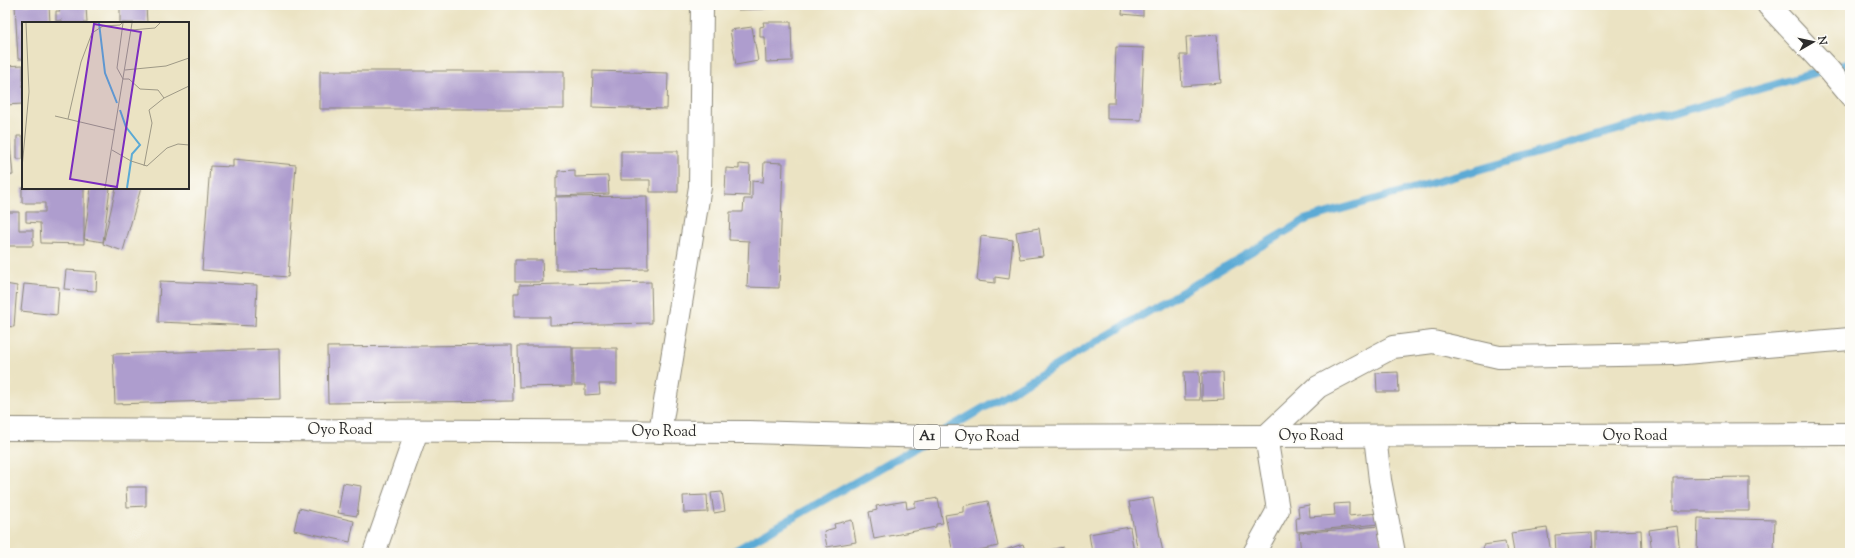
<svg xmlns="http://www.w3.org/2000/svg" width="1855" height="558" font-family="'Sorts Mill Goudy',serif">
<style>
.lines{fill:none;stroke-linecap:round;stroke-linejoin:round}
.stream{stroke:#5baad5;stroke-width:8}
.building{fill:#ae9dce}
.minor-casing{stroke:#8b8777;stroke-width:24}
.trunk-casing{stroke:#8b8777;stroke-width:24}
.minor{stroke:#fff;stroke-width:22}
.trunk{stroke:#fff;stroke-width:22}
.labels{text-anchor:middle;dominant-baseline:central;stroke-width:4;stroke-linejoin:round;paint-order:stroke}
.shield{fill:#fdfcf7;stroke:#6a6a68;stroke-width:1}
.shield-label{font-size:14px;font-weight:bold;fill:#2b2b2b}
.street-label{font-size:15px;fill:#2b2b2b;stroke:#fdfcf7}
.inset-river{fill:none;stroke:#5baad5;stroke-width:2}
.inset-road{fill:none;stroke:#9e9986;stroke-width:1}
.view{fill:#7b2cbf;fill-opacity:0.15;stroke:#7b2cbf;stroke-width:2}
.inset-edge{fill:none;stroke:#2b2b2b;stroke-width:2}
</style>
<rect width="100%" height="100%" fill="#fdfcf7"/>
<filter id="ink" filterUnits="userSpaceOnUse"><feTurbulence type="fractalNoise" baseFrequency=".025" numOctaves="2"/><feDisplacementMap in="SourceGraphic" scale="8" xChannelSelector="R" yChannelSelector="G"/><feConvolveMatrix kernelMatrix="1 2 1 2 8 2 1 2 1" color-interpolation-filters="sRGB"/></filter>
<filter id="wash" filterUnits="userSpaceOnUse"><feTurbulence type="fractalNoise" baseFrequency=".012" numOctaves="4" result="noise"/><feDisplacementMap in="SourceGraphic" scale="16" xChannelSelector="R" yChannelSelector="G"/><feGaussianBlur stdDeviation="0.9" result="paint"/><feColorMatrix in="noise" values="0 0 0 0 0 0 0 0 0 0 0 0 0 0 0 0 0 1.4 0 .05"/><feComposite in="paint" operator="in"/></filter>
<g filter="url(#wash)">
<rect width="100%" height="100%" fill="#ebe3c3"/>
<g class="lines">
<!-- stream -->
<path class="stream" d="M944,431L1307,219L1850,63
M731,553L924,443"/>
</g>
<g id="blocks">
<!-- building -->
<path class="building" d="M15,5H49L50,23H23V59H18Z
M60,5H86L87,23H62V20L56,21V11H60Z
M120,5H146L147,23H120Z
M738,5H763L764,9L738,10Z
M1123,5H1143V16L1122,14Z
M763,22H791L792,61L766,62L765,37H760V27L764,26Z
M752,27L758,61L736,65L730,30Z
M1217,35L1221,83L1182,86L1180,55H1187L1186,37Z
M1116,47L1144,48L1141,120L1107,119V103H1114Z
M23,65V104L5,105V66Z
M320,71H564V109H320Z
M593,71L668,73L667,109L592,107Z
M5,133H9L13,175L5,176Z
M17,136H23V159H17Z
M621,151H678V192H650V180H621Z
M233,159L296,165L288,277L202,270L210,166L233,167Z
M764,162L783,163L779,288L747,287L749,241L729,240L730,212H743L744,199H752V181L763,182Z
M739,164L750,165L749,196L725,195L726,168L739,169Z
M575,170V177L608,176L609,194L556,196V177H558V171Z
M22,188H84V244L41,243L40,223L26,222V212H45V203H22Z
M91,188H110L103,242L84,239Z
M116,188H141L123,251L103,244Z
M647,196L648,269L556,270L555,197Z
M6,212H19V230H33V246H5Z
M1039,228L1043,256L1020,259L1016,232Z
M981,236L1013,240L1009,279L995,277V283L977,281Z
M515,260H542L543,282H515Z
M66,270L97,272L96,291L64,289Z
M160,281L257,285L255,326L158,322Z
M651,282L652,323L550,325V317H514V293H519V285Z
M5,284L17,286L14,327L5,326Z
M24,284L59,287L57,315L21,311Z
M512,345L513,401L328,403L327,347Z
M518,346H572V386L519,387Z
M573,348H617V384H599L600,394L585,395V385H574Z
M279,349L280,399L115,404L113,354Z
M1184,372H1199L1200,400H1185Z
M1398,372L1399,392H1377L1376,373Z
M1202,373H1223L1224,400L1202,401Z
M1749,477V511H1673V478Z
M343,483L361,486L357,516L338,513Z
M126,487H146V506L127,507Z
M722,492L725,511L714,513L711,493Z
M707,495L708,512L684,513L683,496Z
M938,498L943,523L936,524V527L874,539L869,512L877,510L876,506L906,501L907,509L915,507V502Z
M1153,498L1163,553H1138L1129,502Z
M988,501L998,546L965,553H953L945,515L963,512V506Z
M1349,503V516L1378,513L1379,524L1297,532L1296,518H1299L1298,507L1309,505L1310,517L1335,515L1334,504Z
M299,508L354,521L350,542L294,530Z
M1698,518L1775,520L1774,553H1697Z
M852,520L856,542L827,547L824,531L835,528L834,524Z
M1380,526L1382,553H1301L1299,533Z
M1677,526L1680,553H1652L1649,530Z
M1130,527L1134,553H1092L1089,534Z
M1547,528L1551,553H1514L1511,533Z
M1641,530L1642,553H1596V532Z
M1592,533L1593,553H1556L1555,535Z
M1505,542L1507,553H1484L1483,545Z
M1023,544L1026,553H996Z
M1063,547L1064,553H1040V552Z
M200,549L214,552V553H199Z"/>
</g>
</g>
<g filter="url(#ink)">
<use href="#blocks" fill-opacity="0" stroke="#8b8777" stroke-width="1"/>
<g class="lines">
<defs>
<path id="minor" d="M1768,5L1829,70L1850,95
M660,432L700,187L702,5
M1375,436L1380,480L1394,553
M374,553L417,431
M1254,553L1278,510L1266,436L1318,387L1393,347L1433,342L1499,357L1673,354L1850,339"/>
<path id="trunk" d="M5,429L748,432L934,437L1850,434"/>
</defs>
<!-- minor casing -->
<use href="#minor" class="minor-casing"/>
<!-- trunk casing -->
<use href="#trunk" class="trunk-casing"/>
<!-- minor -->
<use href="#minor" class="minor"/>
<!-- trunk -->
<use href="#trunk" class="trunk"/>
</g>
</g>
<g class="labels">
<!-- shield labels -->
<rect class="shield" x="914" y="425" width="26" height="24" rx="3"/>
<g class="shield-label">
<text x="927" y="437">A1</text>
</g>
<!-- street labels -->
<g class="street-label">
<text x="340" y="430">Oyo Road</text>
<text x="664" y="432">Oyo Road</text>
<text x="1311" y="436">Oyo Road</text>
<text x="1635" y="436">Oyo Road</text>
<text x="987" y="437">Oyo Road</text>
</g>
</g>
<!-- overview -->
<g transform="translate(22 22)">
<rect width="167" height="167" fill="#ebe3c3"/>
<path class="inset-river" d="M77,1L83,51L95,81M98,88L104,105L118,123L110,132L105,166"/>
<path class="inset-road" d="M101,1L95,46L101,57H107L118,67L136,68L142,76L167,64M109,8L133,6L138,1M103,48L144,44L167,36M33,94L92,108M46,97L59,40L70,11L81,4L98,3L100,1M90,128L109,139L125,144L145,126L156,122L167,123M122,144L130,101L127,88L142,76M0,146L7,70L4,1M83,166L110,1"/>
<path class="view" d="M72,2L119,10L95,165L48,157Z"/>
<rect width="167" height="167" class="inset-edge"/>
</g>
<!-- margin -->
<rect width="1855" height="558" fill="none" stroke="#fdfcf7" stroke-width="20"/>
<!-- north arrow -->
<g transform="translate(1813 42) rotate(81)" stroke="#fdfcf7" stroke-width="3" paint-order="stroke">
<path d="M0-3L7 15L0 10L-7 15Z" fill="#2b2b2b"/>
<text y="-6" font-size="11" font-weight="bold" text-anchor="middle" fill="#2b2b2b">N</text>
</g>
</svg>
